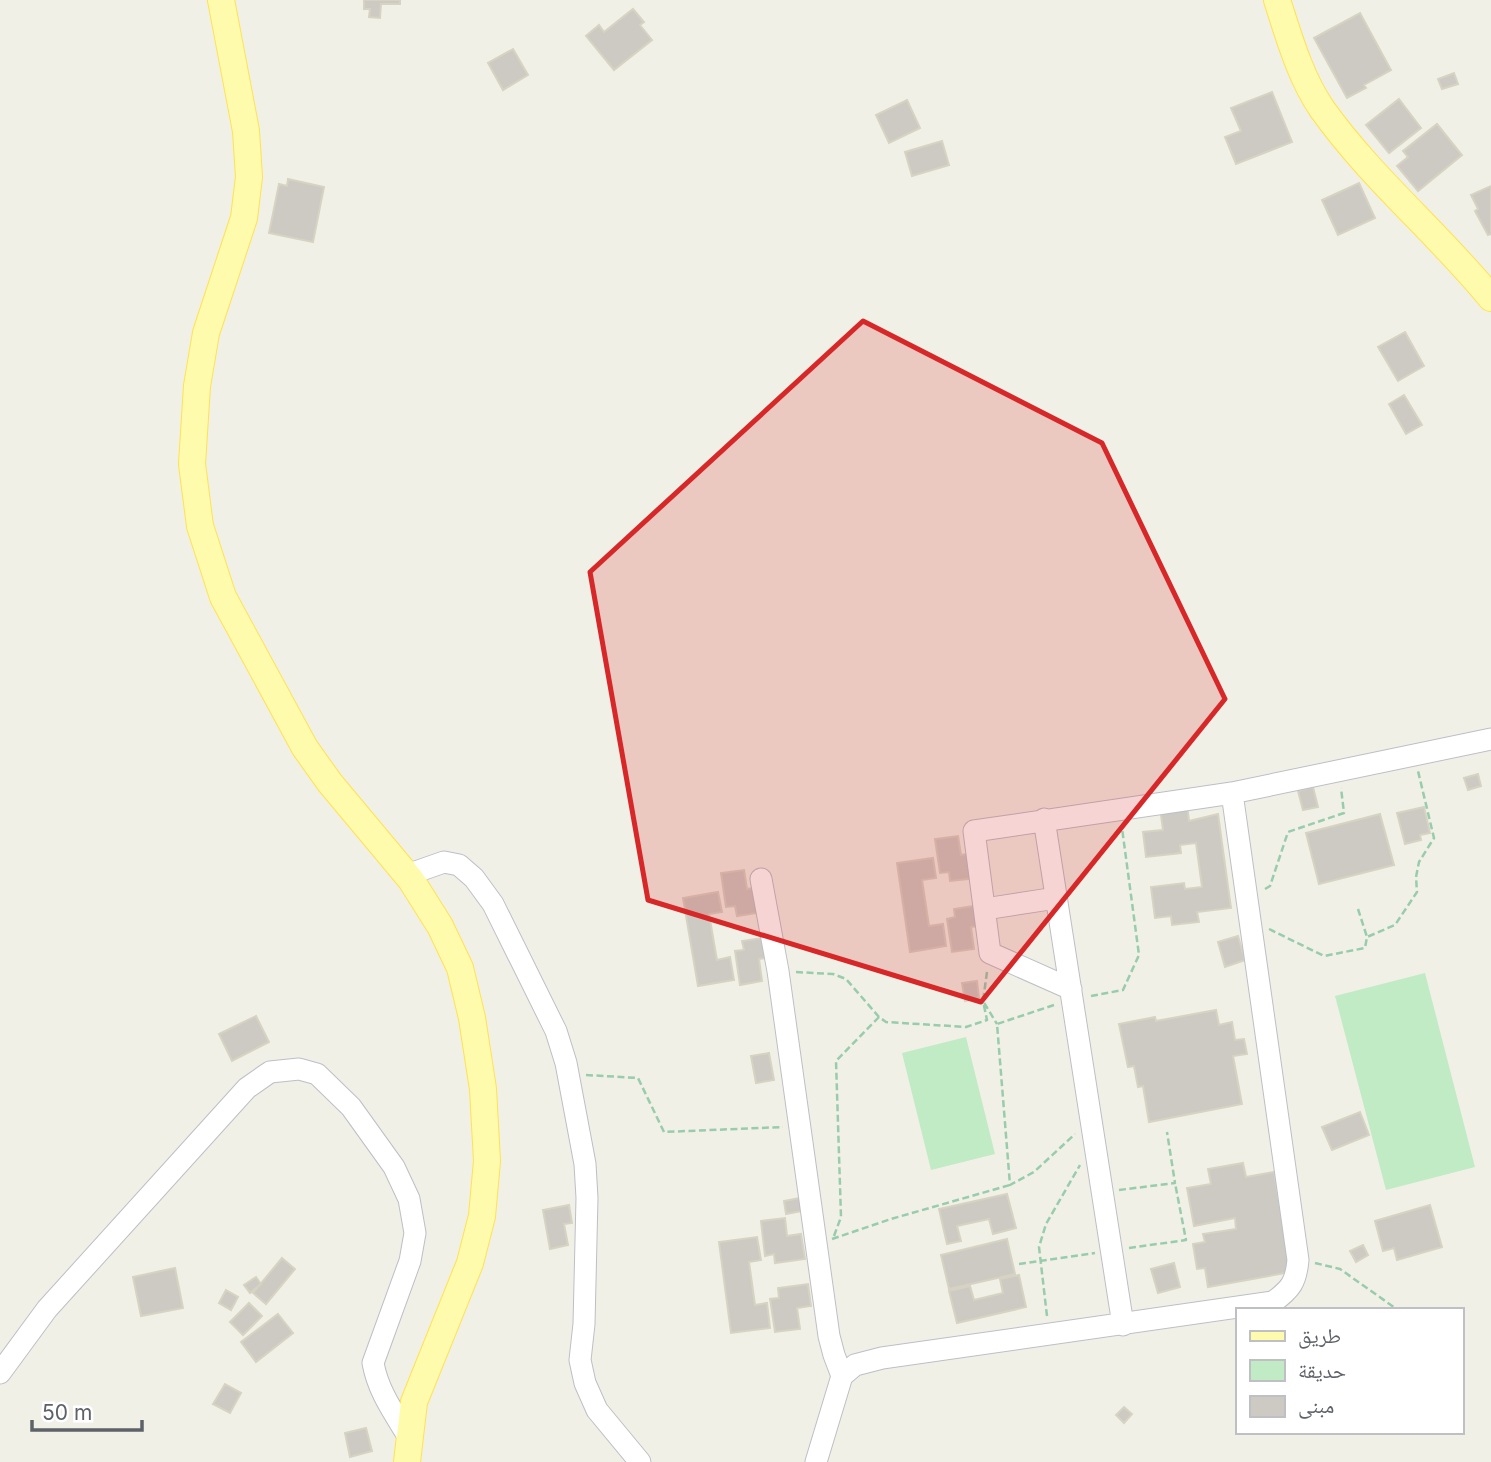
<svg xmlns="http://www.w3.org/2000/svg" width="1491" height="1462" font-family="Inter,'Noto Naskh Arabic',sans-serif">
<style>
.green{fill:#c0ebc5}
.building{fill:#cccac3;stroke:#d6d3c3;stroke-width:2}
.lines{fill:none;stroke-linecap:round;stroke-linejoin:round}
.minor-casing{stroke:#bdbfc6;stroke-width:23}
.major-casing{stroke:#ffe251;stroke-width:28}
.path{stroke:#98ccad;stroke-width:2.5;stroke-dasharray:7 3.5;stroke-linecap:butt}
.minor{stroke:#fff;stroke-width:21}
.major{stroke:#fffbad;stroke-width:26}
.marked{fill:#d62828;fill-opacity:0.2;stroke:#d62828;stroke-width:5;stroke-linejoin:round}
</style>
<rect width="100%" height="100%" fill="#f1f0e6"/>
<!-- green -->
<path class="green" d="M1425,973L1475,1167L1386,1190L1335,996Z
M966,1037L995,1154L931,1170L902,1053Z"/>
<!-- building -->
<path class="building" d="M364,0H400V4H381L380,18L369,17L370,9H364Z
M633,9L644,22L640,25L652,40L614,70L586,36L599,25L604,32Z
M1360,13L1391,70L1364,85L1366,88L1347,98L1314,38Z
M513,49L528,75L503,90L488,63Z
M1454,73L1458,84L1442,89L1438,79Z
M1272,92L1292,142L1236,164L1225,137L1241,131L1231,108Z
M1399,99L1421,128L1389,153L1366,125Z
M907,100L920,128L889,143L876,115Z
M1437,124L1462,155L1418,191L1397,166L1408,157L1403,151Z
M942,141L949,165L912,176L905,152Z
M288,179L324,187L313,242L269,233L279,184L287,186Z
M1359,183L1375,218L1338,235L1322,200Z
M1491,186V234L1488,235L1475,211L1478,209L1471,195Z
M1405,332L1424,366L1398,381L1378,347Z
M1404,395L1422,425L1406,434L1389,404Z
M1478,774L1481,786L1468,790L1464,778Z
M1313,787L1318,807L1303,810L1298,791Z
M1187,805L1189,821L1218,814L1231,908L1197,912L1199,922L1172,925L1171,916L1155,918L1151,887L1184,883L1185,889L1202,887L1196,843L1180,845L1181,853L1146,857L1143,832L1163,830L1160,808Z
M1424,807L1430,833L1420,835L1421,840L1405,844L1397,813Z
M1380,814L1394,865L1319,884L1306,833Z
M958,836L961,855L973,853L977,878L950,881L949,872L940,873L935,839Z
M933,858L936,878L922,880L929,926L943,924L946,946L910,952L897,863Z
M744,870L747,889L760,887L763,912L737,916L735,906L726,907L721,873Z
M718,892L722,912L709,914L717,960L730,957L734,980L698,986L683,898Z
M981,905L984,925L971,927L974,949L952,952L947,919L955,917L954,909Z
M1238,936L1245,960L1225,967L1218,942Z
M769,937L773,957L759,959L762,981L740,985L735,951L744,950L742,941Z
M977,981L979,998L965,1001L962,983Z
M1216,1010L1219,1025L1232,1022L1235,1040L1244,1039L1247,1054L1233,1056L1242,1104L1149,1122L1143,1086L1138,1087L1134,1066L1128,1067L1119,1024L1155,1017L1156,1021Z
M256,1016L269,1042L232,1061L219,1034Z
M769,1053L774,1080L756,1083L751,1056Z
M1360,1112L1369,1135L1332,1150L1322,1127Z
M1243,1163L1246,1177L1274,1172L1291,1272L1208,1287L1205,1268L1197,1269L1193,1244L1205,1242L1203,1234L1236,1229L1235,1218L1194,1226L1187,1188L1211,1184L1208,1169Z
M1007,1194L1016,1228L993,1234L989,1219L957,1226L961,1241L947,1244L939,1209Z
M800,1198L802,1211L786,1214L784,1201Z
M569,1205L572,1223L564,1224L568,1245L550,1249L543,1210Z
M1430,1205L1442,1247L1397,1260L1394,1248L1383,1251L1375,1221Z
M785,1218L787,1236L801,1234L805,1259L775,1263L774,1254L765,1256L761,1221Z
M757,1237L761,1260L749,1262L755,1305L767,1303L770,1328L731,1333L719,1242Z
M1007,1239L1015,1274L949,1289L941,1255Z
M1363,1245L1368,1255L1356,1262L1350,1251Z
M282,1258L295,1269L266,1304L253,1293Z
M1174,1263L1180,1287L1158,1293L1151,1269Z
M175,1268L183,1308L141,1316L133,1277Z
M1019,1275L1026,1307L957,1323L949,1291L970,1286L974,1300L1003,1293L1000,1279Z
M256,1277L261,1284L250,1293L244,1285Z
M808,1284L811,1306L797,1308L800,1329L775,1332L770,1299L779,1298L778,1288Z
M226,1290L238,1297L231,1310L219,1303Z
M249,1303L262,1316L243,1335L230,1322Z
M278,1314L293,1333L256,1362L241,1342Z
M225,1384L241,1393L230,1413L213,1404Z
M1124,1407L1132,1414L1124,1423L1116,1415Z
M366,1428L372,1451L350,1457L345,1433Z"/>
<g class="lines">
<defs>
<path id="minor" d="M1044,819L1123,1325
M407,875L444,862L459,865L474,878L493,904L556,1031L566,1063L585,1164L587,1198L584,1324L580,1360L585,1383L597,1410L640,1462
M761,879L778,971L829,1336L834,1355L842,1376
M985,909L1056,898
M1071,989L990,953L974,831L1232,793L1491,739
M0,1373L47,1309L247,1088L270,1072L299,1069L317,1074L351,1107L394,1167L409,1199L415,1233L410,1261L373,1363C378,1391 394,1413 408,1436
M816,1462L842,1376L855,1365L882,1358L1273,1302C1291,1289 1296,1282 1298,1260L1232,793"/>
<path id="major" d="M221,0L246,131L249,177L244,218L206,333L197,386L192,464L200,526L223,597L305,748L330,783L411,880L440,926L460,968L472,1018L483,1089L487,1161L482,1216L470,1263L414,1402L407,1462
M1277,0C1289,37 1300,77 1322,109C1371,178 1438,233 1491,298"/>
</defs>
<!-- minor casing -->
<use href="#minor" class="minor-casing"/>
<!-- major casing -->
<use href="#major" class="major-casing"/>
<!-- path -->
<path class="path" d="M1265,889L1270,886L1288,832L1344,813L1341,788
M1358,909L1367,937
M1269,929L1324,956L1365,948L1367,937L1395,925L1417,892L1416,877L1419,862L1434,838L1418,771
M796,972L833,974L846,979L879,1017
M987,972L983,1001L997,1024
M1091,996L1123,990L1139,955L1122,828
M1054,1005L997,1024L1010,1185L1034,1172L1075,1134
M586,1075L638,1078L664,1132L783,1127
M1119,1190L1175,1183L1167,1132
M834,1236L841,1217L836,1061L879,1017L886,1022L966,1027L987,1020L983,1001
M832,1239L891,1219L1010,1185
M1129,1248L1186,1240L1175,1183
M1315,1263L1340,1269L1398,1310
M1019,1264L1095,1253
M1047,1316L1039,1247L1046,1224L1080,1165"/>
<!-- minor -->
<use href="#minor" class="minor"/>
<!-- major -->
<use href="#major" class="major"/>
</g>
<!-- marked area -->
<path class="marked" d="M863,321L1102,443L1225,699L981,1002L648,900L590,572Z"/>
<!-- legend -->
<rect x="1236" y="1308" width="228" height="126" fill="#ffffff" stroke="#bec0c3" stroke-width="2"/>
<rect x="1250" y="1331" width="35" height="10" fill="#fffbad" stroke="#bec0c3" stroke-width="2"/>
<text x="1298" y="1343" font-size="21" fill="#5d6168">طريق</text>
<rect x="1250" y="1360" width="35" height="21" fill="#c0ebc5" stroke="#bec0c3" stroke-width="2"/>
<text x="1298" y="1378" font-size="21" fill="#5d6168">حديقة</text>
<rect x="1250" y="1396" width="35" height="21" fill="#cccac3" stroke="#bec0c3" stroke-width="2"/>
<text x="1298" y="1413" font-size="21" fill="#5d6168">مبنى</text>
<!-- scale -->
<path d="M32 1420v10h110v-10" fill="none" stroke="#5d6168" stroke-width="3.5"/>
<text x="42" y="1420" font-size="21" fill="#5d6168" stroke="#ffffff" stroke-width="5" paint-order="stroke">50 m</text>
</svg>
